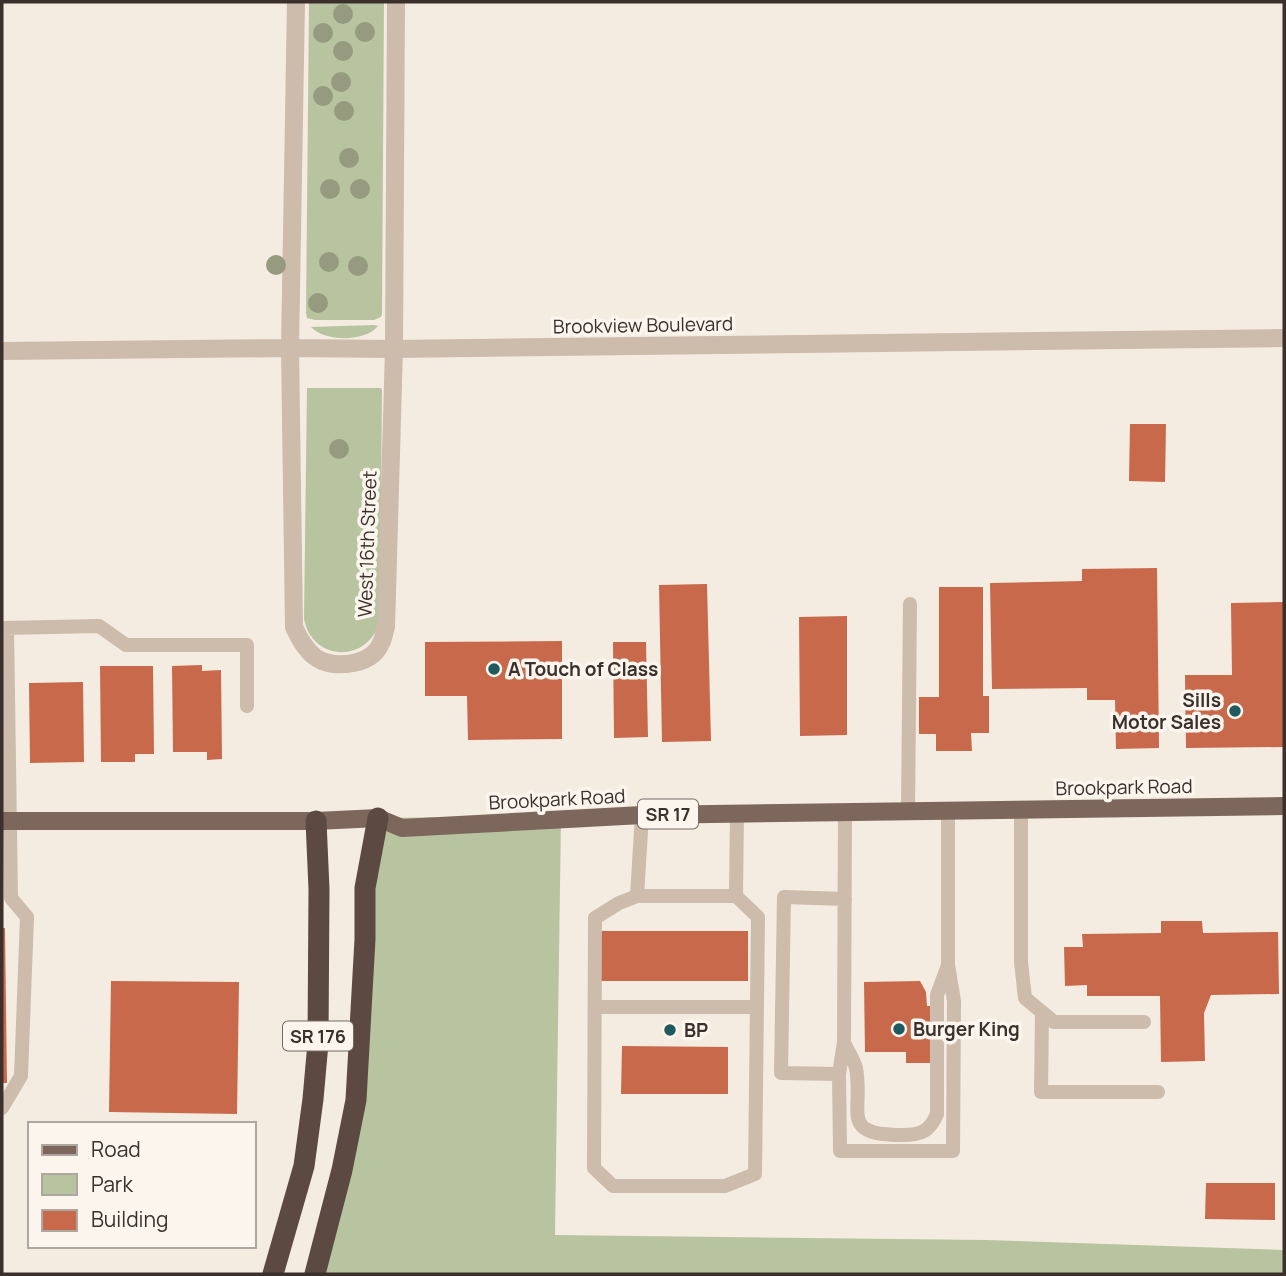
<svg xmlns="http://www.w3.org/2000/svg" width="1286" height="1276" font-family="Manrope,sans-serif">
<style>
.green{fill:#b8c4a0}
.building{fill:#c8694b}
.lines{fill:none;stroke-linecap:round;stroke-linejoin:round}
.service{stroke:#cdbbac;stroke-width:14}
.minor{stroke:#cdbbac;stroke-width:18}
.primary{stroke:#7d675c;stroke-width:18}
.motorway{stroke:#5c4a42;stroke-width:21}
.tree{fill:#969b7f}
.poi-dot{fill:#1f5a5e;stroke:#fbf5ee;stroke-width:2.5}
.labels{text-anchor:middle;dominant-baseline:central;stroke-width:7;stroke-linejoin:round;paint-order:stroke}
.shield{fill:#fbf5ee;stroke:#756b66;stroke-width:2}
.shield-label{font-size:18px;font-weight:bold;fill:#3b302b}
.street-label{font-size:19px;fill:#3b302b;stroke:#fbf5ee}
.poi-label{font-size:19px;font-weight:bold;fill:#3b302b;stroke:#fbf5ee;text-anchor:start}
</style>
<rect width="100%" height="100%" fill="#f4ebe1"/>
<!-- green -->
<path class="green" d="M309,2H384L382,314L381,317L374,320H315L307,318L306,313Z
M374,325L378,326C366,342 324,342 311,327Z
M307,388H381L382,390L380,620C369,664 312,662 304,619Z
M561,816L555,1235L986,1240L1284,1250V1274H315L342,1170L378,818Z"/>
<!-- building -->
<path class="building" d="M1130,424H1166L1165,482L1129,481Z
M1157,568L1159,748L1116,749L1115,700H1087V688L992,689L990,583L1082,581V569Z
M707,584L711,741L662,742L659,585Z
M939,587H983V696H989V733H971L972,751H936V734H919V697H939Z
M1284,602V747L1186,748L1185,675H1232L1231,603Z
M847,616V735L800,736L799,617Z
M562,641V739L468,740L467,696H425V642Z
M613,642H646L648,737L614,738Z
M202,665V671L221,670L222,759L207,760V752H173L172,666Z
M100,666H153L154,754H135V762H101Z
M83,682L84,762L30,763L29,683Z
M1161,921H1202L1203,933L1278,932L1279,994L1211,995L1204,1013L1205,1061L1161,1062L1160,996H1087V985L1065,986L1064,947H1083L1082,934L1161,933Z
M2,928H5L7,1083H2Z
M596,931H748V981H596Z
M111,981L239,982L237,1114L109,1112Z
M920,981L926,992L927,1006H933V1063H906V1052H865L864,982Z
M622,1046L728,1047V1094H621Z
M1206,1183H1275V1220L1205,1219Z"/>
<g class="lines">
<!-- service -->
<path class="service" d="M2,628L99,626L126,645H247V706
M1021,810V962L1025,998L1054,1022H1144
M845,812L844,1042L839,1074L840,1151H953L954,1001L948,965V811
M908,812L910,604
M642,815L637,896L619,903L595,918L594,1168L613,1186H725L755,1174L758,917L736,896L737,813
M637,896H736
M595,1007H757
M1042,1012L1041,1092H1158
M844,1043C848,1051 854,1060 856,1068C864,1113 838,1135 903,1135C921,1135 930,1131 937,1114V995L947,968
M839,1074L781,1073L784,897L845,899
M2,1108L21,1076L27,917L11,898L7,628"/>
<!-- minor -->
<path class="minor" d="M296,2L290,348L294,627C300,640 308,655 322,661C341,668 373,664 381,643C384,638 384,632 386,627L394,349L396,2
M2,351L290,348L394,349L1284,338"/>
<!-- primary -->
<path class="primary" d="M2,821H316L378,818L402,828L642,815L1284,806"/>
<!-- motorway -->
<path class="motorway" d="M273,1274L304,1166L313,1099L318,1043L319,889L316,821
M315,1274L342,1170L356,1100L365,939V888L378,818"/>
</g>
<!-- trees -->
<g class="tree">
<circle cx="343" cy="14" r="10"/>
<circle cx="365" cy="32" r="10"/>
<circle cx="323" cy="33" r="10"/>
<circle cx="343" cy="51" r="10"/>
<circle cx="341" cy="82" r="10"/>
<circle cx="323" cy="96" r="10"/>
<circle cx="344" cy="111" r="10"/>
<circle cx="349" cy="158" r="10"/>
<circle cx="330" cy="189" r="10"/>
<circle cx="360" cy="189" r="10"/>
<circle cx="329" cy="262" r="10"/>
<circle cx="276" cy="265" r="10"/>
<circle cx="358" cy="266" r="10"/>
<circle cx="318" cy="303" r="10"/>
<circle cx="339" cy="449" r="10"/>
</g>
<!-- markers -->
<g class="poi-dot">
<circle cx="494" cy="669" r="7"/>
<circle cx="1235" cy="711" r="7"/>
<circle cx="899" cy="1029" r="7"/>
<circle cx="670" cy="1030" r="7"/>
</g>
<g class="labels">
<!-- shield labels -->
<g class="shield">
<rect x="638" y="799.5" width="60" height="29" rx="5"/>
<rect x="283" y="1021.5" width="70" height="29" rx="5"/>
</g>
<g class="shield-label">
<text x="668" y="814">SR 17</text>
<text x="318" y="1036">SR 176</text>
</g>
<!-- street labels -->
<g class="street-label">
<text transform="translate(643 325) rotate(-1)">Brookview Boulevard</text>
<text transform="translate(367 544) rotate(-88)">West 16th Street</text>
<text transform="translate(1124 787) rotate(-1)">Brookpark Road</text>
<text transform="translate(557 799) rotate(-3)">Brookpark Road</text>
</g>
<!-- poi labels -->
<g class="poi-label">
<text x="508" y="669">A Touch of Class</text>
<text x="1221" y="700" text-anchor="end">Sills<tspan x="1221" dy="22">Motor Sales</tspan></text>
<text x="913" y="1029">Burger King</text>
<text x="684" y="1030">BP</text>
</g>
</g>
<!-- border -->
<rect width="1286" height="1276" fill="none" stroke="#3b302b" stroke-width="7"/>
<!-- legend -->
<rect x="28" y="1122" width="228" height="126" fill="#fbf5ee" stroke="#aea6a0" stroke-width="2"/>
<rect x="42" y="1145" width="35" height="10" fill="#7d675c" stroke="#aea6a0" stroke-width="2"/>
<text x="91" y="1157" font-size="21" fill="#3b302b">Road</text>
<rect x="42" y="1174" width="35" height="21" fill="#b8c4a0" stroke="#aea6a0" stroke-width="2"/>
<text x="91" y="1192" font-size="21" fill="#3b302b">Park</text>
<rect x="42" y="1210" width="35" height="21" fill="#c8694b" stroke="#aea6a0" stroke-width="2"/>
<text x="91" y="1227" font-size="21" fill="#3b302b">Building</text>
</svg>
